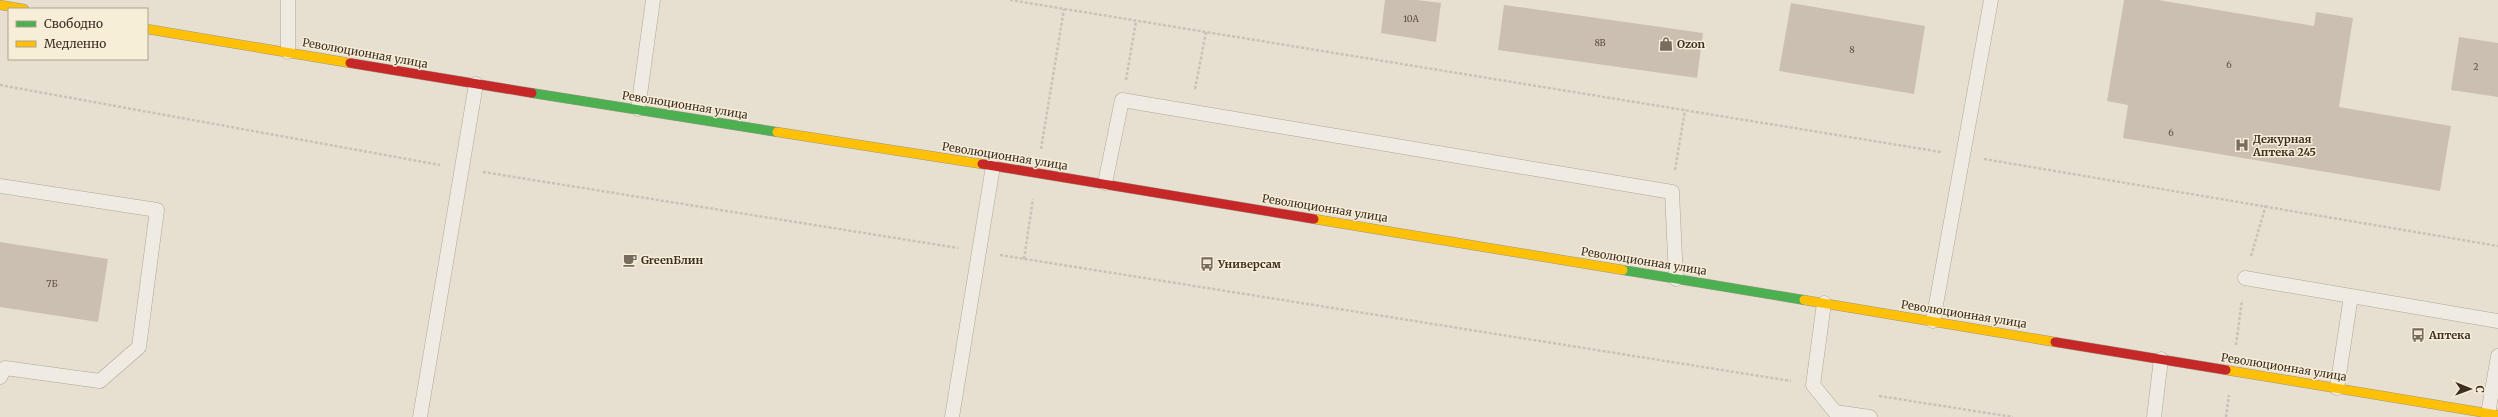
<svg xmlns="http://www.w3.org/2000/svg" width="2498" height="417" font-family="Merriweather,serif">
<style>
.building{fill:#cbbfb2}
.lines{fill:none;stroke-linecap:round;stroke-linejoin:round}
.lane-casing{stroke:#ada599;stroke-width:15}
.fast-casing{stroke:#9c958a;stroke-width:10}
.slow-casing{stroke:#9c958a;stroke-width:10}
.jam-casing{stroke:#9c958a;stroke-width:10}
.path{stroke:#c8c2b9;stroke-width:2.5;stroke-dasharray:3 2;stroke-linecap:butt}
.lane{stroke:#efebe3;stroke-width:14}
.fast{stroke:#4caf50;stroke-width:9}
.slow{stroke:#ffc107;stroke-width:9}
.jam{stroke:#c62828;stroke-width:9}
.labels{text-anchor:middle;dominant-baseline:central;stroke-width:3;stroke-linejoin:round;paint-order:stroke}
.number-label{font-size:9px;fill:#605244}
.poi-label{font-size:11px;font-weight:bold;fill:#3d2e20;stroke:#f7eed8;text-anchor:start}
.street-label{font-size:11px;fill:#3d2e20;stroke:#f7eed8}
</style>
<rect width="100%" height="100%" fill="#e7e0d1"/>
<!-- building -->
<path class="building" d="M1385,0H1417L1441,3L1436,42L1381,33Z
M2124,0H2158L2314,26L2316,12L2353,18L2339,107L2451,126L2440,191L2123,138L2128,105L2107,101Z
M1791,3L1925,26L1914,94L1779,71Z
M1504,5L1703,33L1697,78L1498,50Z
M2459,37L2498,43V97L2451,90Z
M0,242L108,259L98,322L0,307Z"/>
<g class="lines">
<defs>
<path id="lane" d="M288,52V0
M638,109L653,0
M1105,183L1122,100L1672,192L1676,279
M0,186L157,210L139,347L100,381L5,368L0,377
M2245,278L2498,321
M1824,303L1813,385L1835,412L1870,417
M1933,321L1991,0
M2337,388L2351,296
M2488,414L2498,356
M420,417L476,84
M952,417L993,166
M2154,417L2161,359"/>
<path id="fast" d="M532,93L777,132
M1623,270L1804,300"/>
<path id="slow" d="M0,5L24,9
M147,29L350,63
M777,132L982,164
M1314,219L1623,270
M1804,300L2055,342
M2226,370L2498,415"/>
<path id="jam" d="M350,63L532,93
M982,164L1314,219
M2055,342L2226,370"/>
</defs>
<!-- lane casing -->
<use href="#lane" class="lane-casing"/>
<!-- fast casing -->
<use href="#fast" class="fast-casing"/>
<!-- slow casing -->
<use href="#slow" class="slow-casing"/>
<!-- jam casing -->
<use href="#jam" class="jam-casing"/>
<!-- path -->
<path class="path" d="M1010,0L1941,152
M1126,80L1136,21
M0,85L440,165
M1195,89L1206,32
M1041,149L1064,9
M1984,159L2498,246
M1675,170L1685,110
M483,172L958,248
M1000,255L1791,381
M2251,256L2266,205
M1024,259L1033,199
M2236,345L2242,300
M1879,396L2013,417
M2226,417L2229,395"/>
<!-- lane -->
<use href="#lane" class="lane"/>
<!-- fast -->
<use href="#fast" class="fast"/>
<!-- slow -->
<use href="#slow" class="slow"/>
<!-- jam -->
<use href="#jam" class="jam"/>
</g>
<!-- icons -->
<defs>
<symbol id="shop-bare" viewBox="-9 -9 18 18"><path d="M-5-2.5h2.3a2.7 3.5 0 0 1 5.4 0H5L5.5 6h-11ZM-1.5-2.5h3a1.5 2.3 0 0 0-3 0Z" fill="#786c5e" stroke="#f7eed8" stroke-width="2.5" paint-order="stroke"/></symbol>
<symbol id="hospital-bare" viewBox="-9 -9 18 18"><path d="M-5-5h3v3.5h4V-5h3V5h-3V1.5h-4V5h-3Z" fill="#786c5e" stroke="#f7eed8" stroke-width="2.5" paint-order="stroke"/></symbol>
<symbol id="cafe-bare" viewBox="-9 -9 18 18"><path d="M-5.5-4.5H6V0H3Q3 3.5 0 3.5H-2.5Q-5.5 3.5-5.5 0ZM3-3.2v2h1.7v-2ZM-6 4.5H4V6H-6Z" fill="#786c5e" stroke="#f7eed8" stroke-width="2.5" paint-order="stroke"/></symbol>
<symbol id="bus-bare" viewBox="-9 -9 18 18"><path d="M-5-6H5V4H4V6H2V4H-2V6H-4V4H-5ZM-3.5-4V0h7V-4ZM-3.5 1.2v1.5H-2V1.2ZM2 1.2v1.5H3.5V1.2Z" fill="#786c5e" stroke="#f7eed8" stroke-width="2.5" paint-order="stroke"/></symbol>
</defs>
<g fill-rule="evenodd">
<use href="#shop-bare" x="1656" y="34" width="20" height="20"/>
<use href="#hospital-bare" x="2232" y="135" width="20" height="20"/>
<use href="#cafe-bare" x="620" y="250" width="20" height="20"/>
<use href="#bus-bare" x="1197" y="254" width="20" height="20"/>
<use href="#bus-bare" x="2408" y="325" width="20" height="20"/>
</g>
<g class="labels">
<!-- number labels -->
<g class="number-label">
<text x="1411" y="18">10А</text>
<text x="1600" y="42">8В</text>
<text x="1852" y="49">8</text>
<text x="2229" y="64">6</text>
<text x="2476" y="66">2</text>
<text x="2171" y="132">6</text>
<text x="52" y="283">7Б</text>
</g>
<!-- poi labels -->
<g class="poi-label">
<text x="1677" y="44">Ozon</text>
<text x="2253" y="139">Дежурная<tspan x="2253" dy="13">Аптека 245</tspan></text>
<text x="641" y="260">GreenБлин</text>
<text x="1218" y="264">Универсам</text>
<text x="2429" y="335">Аптека</text>
</g>
<!-- street labels -->
<g class="street-label">
<text transform="translate(365 53) rotate(10)">Революционная улица</text>
<text transform="translate(685 105) rotate(9)">Революционная улица</text>
<text transform="translate(1005 156) rotate(9)">Революционная улица</text>
<text transform="translate(1325 208) rotate(9)">Революционная улица</text>
<text transform="translate(1644 261) rotate(9)">Революционная улица</text>
<text transform="translate(1964 314) rotate(9)">Революционная улица</text>
<text transform="translate(2284 367) rotate(9)">Революционная улица</text>
</g>
</g>
<!-- legend -->
<rect x="8" y="8" width="140" height="52" fill="#f7eed8" stroke="#ada18e"/>
<rect x="16" y="21" width="20" height="6" fill="#4caf50" stroke="#ada18e"/>
<text x="44" y="28" font-size="12" fill="#3d2e20">Свободно</text>
<rect x="16" y="41" width="20" height="6" fill="#ffc107" stroke="#ada18e"/>
<text x="44" y="48" font-size="12" fill="#3d2e20">Медленно</text>
<!-- north arrow -->
<g transform="translate(2470 389) rotate(91)" stroke="#f7eed8" stroke-width="3" paint-order="stroke">
<path d="M0-3L7 15L0 10L-7 15Z" fill="#3d2e20"/>
<text y="-6" font-size="11" font-weight="bold" text-anchor="middle" fill="#3d2e20">С</text>
</g>
</svg>
